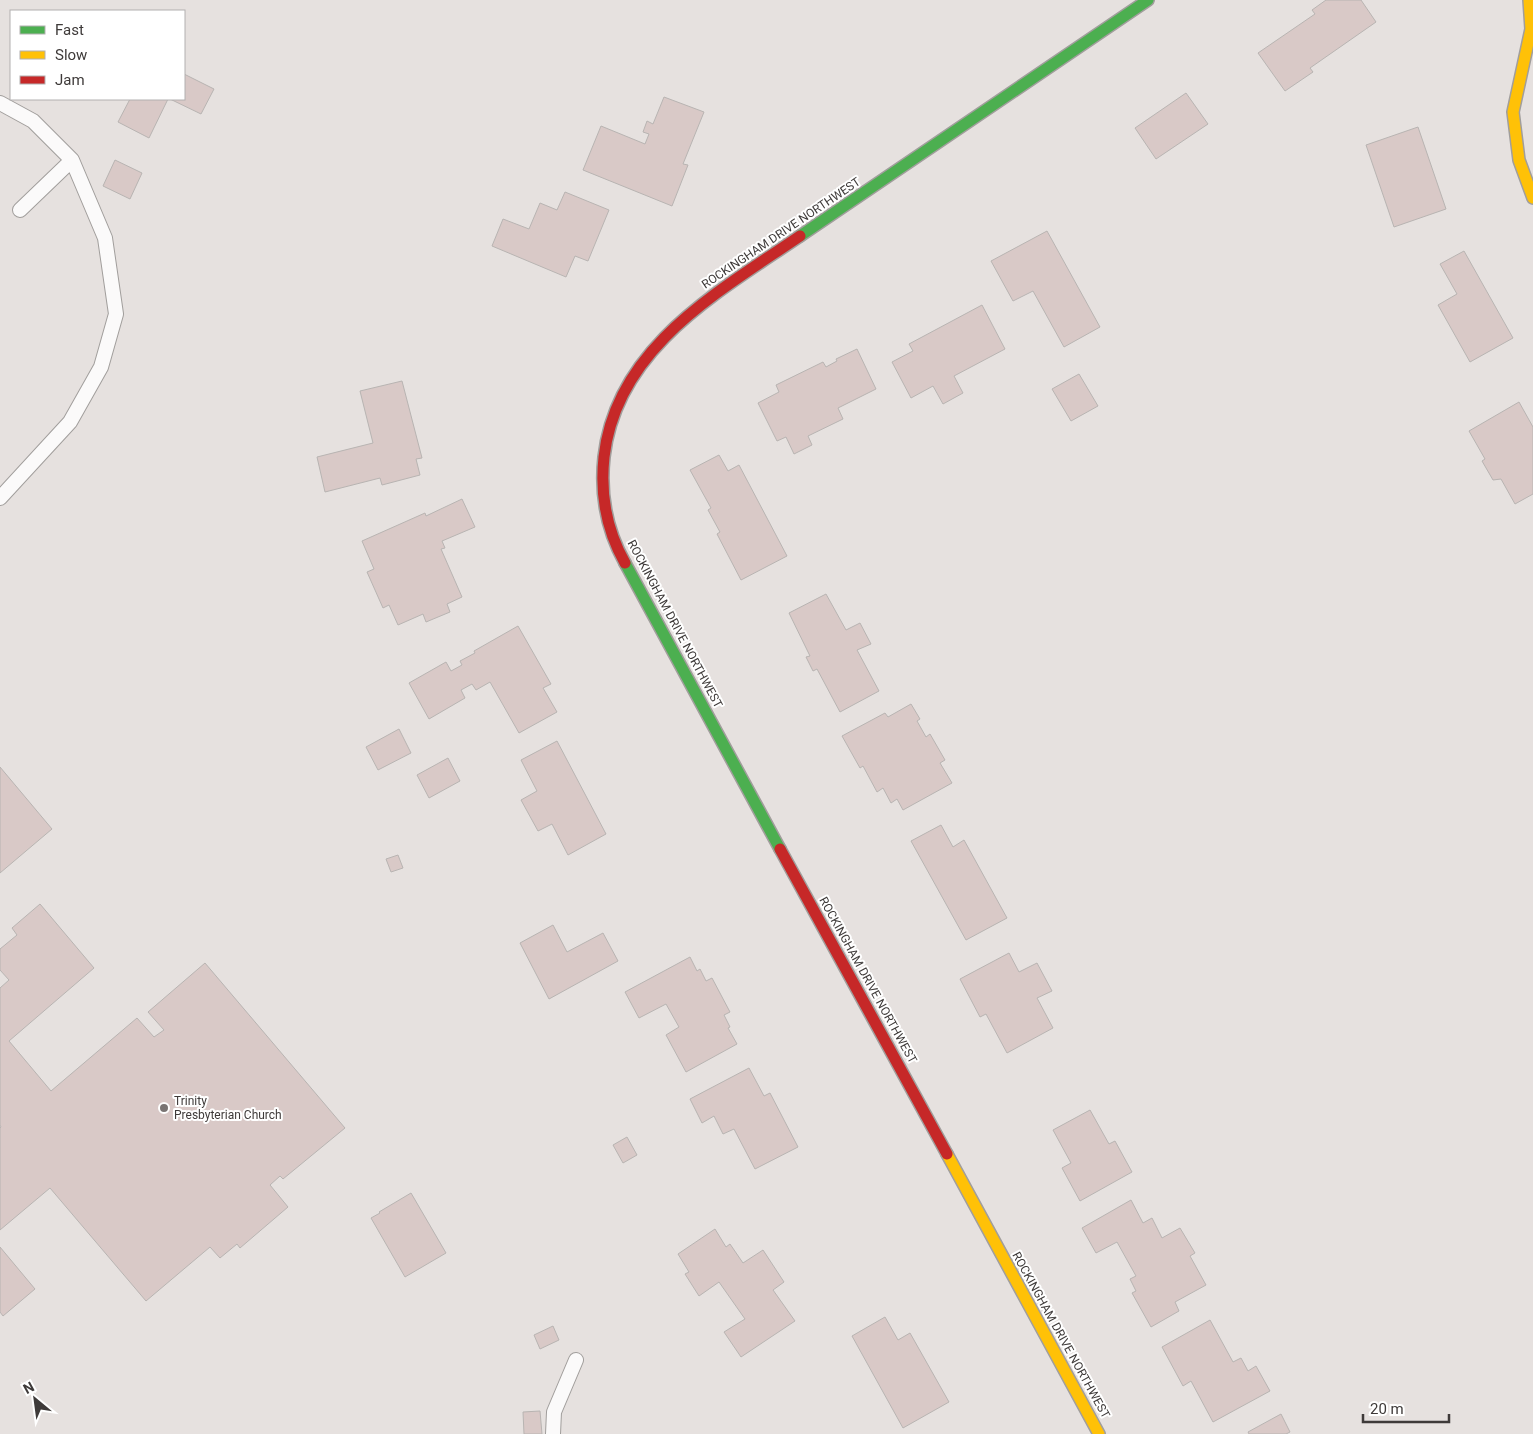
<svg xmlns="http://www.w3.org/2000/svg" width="1533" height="1434" font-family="Roboto,sans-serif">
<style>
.building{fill:#d9c9c7;stroke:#b8b4b2}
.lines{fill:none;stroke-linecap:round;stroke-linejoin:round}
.lane-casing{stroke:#a19e9c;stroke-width:16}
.fast-casing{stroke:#a19e9c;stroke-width:14}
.slow-casing{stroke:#a19e9c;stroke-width:14}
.jam-casing{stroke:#a19e9c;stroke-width:14}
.lane{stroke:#fbfafa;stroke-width:14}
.fast{stroke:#4caf50;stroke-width:11}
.slow{stroke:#ffc107;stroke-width:11}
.jam{stroke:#c62828;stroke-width:11}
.poi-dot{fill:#797473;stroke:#fff;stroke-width:2}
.labels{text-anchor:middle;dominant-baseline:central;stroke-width:4;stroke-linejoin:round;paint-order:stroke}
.street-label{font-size:12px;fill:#3e3a39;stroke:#fff}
.poi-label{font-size:12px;fill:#3e3a39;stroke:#fff;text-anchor:start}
</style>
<rect width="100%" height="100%" fill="#e6e1df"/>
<!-- building -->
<path class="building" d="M1326,0H1361L1376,22L1310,68L1313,72L1285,91L1258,53L1315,14L1312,10Z
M184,74L214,89L201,114L170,99H184Z
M1186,93L1208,124L1156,159L1135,128Z
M664,97L704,112L683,164L688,165L672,206L583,170L601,126L645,144L649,134L643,132L647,121L653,124Z
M130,99H168L149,138L118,122Z
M1418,127L1446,209L1394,227L1366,145Z
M115,160L142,173L130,199L103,186Z
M565,192L609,210L588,261L575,256L566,277L492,246L503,219L529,229L540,203L557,210Z
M1047,231L1100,327L1064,347L1033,291L1013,301L991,261Z
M1464,251L1513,338L1470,362L1438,305L1457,294L1440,264Z
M982,305L1005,349L954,376L963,393L943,404L933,386L911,398L892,362L913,351L909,344Z
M857,349L876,389L838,408L843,419L808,436L812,445L794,454L786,437L777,441L758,403L779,392L776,385L823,362L826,367L837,361L836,359Z
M1079,374L1098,406L1071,421L1052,389Z
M402,381L422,458L416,459L420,475L382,485L380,478L325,492L317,457L373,443L360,391Z
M1519,402L1533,427V494L1515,504L1501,479L1493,480L1482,461L1485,459L1469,431Z
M719,455L728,471L739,465L787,556L741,580L717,534L720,532L708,510L711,508L690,470Z
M462,499L475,527L442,541L445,548L441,549L462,597L447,604L450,612L426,622L423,614L398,625L389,605L383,608L367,572L374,569L362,541L425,513L426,516Z
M826,594L846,630L860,623L871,644L857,650L879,691L840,712L817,669L813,671L806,657L810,656L789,613Z
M518,626L551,684L543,688L557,712L519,733L490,682L476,690L472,684L461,690L465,698L429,719L409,683L446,662L451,671L462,665L460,661L475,653L474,651Z
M911,704L920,719L917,721L926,737L930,734L945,760L940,763L952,783L903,810L897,799L891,803L883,788L877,792L863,766L860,768L842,736L885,713L888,717Z
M399,729L411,753L378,770L366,747Z
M557,741L606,834L568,855L552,824L538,831L521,800L537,791L521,760Z
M448,758L460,781L429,798L417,775Z
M0,767L52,829L0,873Z
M941,825L953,847L964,840L1007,918L966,940L911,841Z
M398,855L403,868L391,872L386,859Z
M40,904L94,968L9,1041L51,1091L137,1018L154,1037L164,1030L148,1012L205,963L345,1128L283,1179L280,1176L270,1185L288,1207L240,1248L237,1244L220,1258L210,1247L146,1301L50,1188L0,1230V1128L1,1127L0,1125V988L9,980L0,970V949L17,935L12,928Z
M553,925L567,952L603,933L618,961L549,999L520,943Z
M1009,953L1019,972L1037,963L1052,991L1037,998L1053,1028L1007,1053L986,1014L980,1017L960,979Z
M690,957L697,971L700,969L706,981L712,978L730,1012L724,1015L730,1027L728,1028L737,1044L686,1072L666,1035L679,1027L666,1004L639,1018L625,992Z
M749,1068L764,1096L770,1093L798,1147L755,1169L734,1129L723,1134L714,1116L702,1123L690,1099Z
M1090,1110L1109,1144L1115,1141L1132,1172L1080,1201L1062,1168L1071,1163L1053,1130Z
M627,1137L637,1155L623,1163L613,1145Z
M411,1193L446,1253L405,1277L371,1218L380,1213L379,1212Z
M1131,1200L1143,1223L1152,1218L1162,1238L1180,1228L1195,1253L1190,1256L1206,1285L1175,1302L1179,1311L1151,1327L1132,1293L1136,1291L1130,1279L1136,1276L1117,1242L1096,1253L1082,1228Z
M715,1229L726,1247L730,1244L743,1263L763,1250L784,1282L773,1290L795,1321L741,1357L724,1332L745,1319L719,1282L699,1296L685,1274L689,1272L678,1254Z
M0,1247L35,1289L3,1316L0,1312Z
M885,1317L898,1340L910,1333L949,1402L903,1428L852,1336Z
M1210,1320L1233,1362L1241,1358L1248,1371L1256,1366L1270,1391L1213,1422L1191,1381L1183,1386L1162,1347Z
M553,1326L559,1340L540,1349L534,1335Z
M540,1411L542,1434H524L523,1412Z
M1281,1414L1290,1432L1286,1434H1249L1248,1432Z"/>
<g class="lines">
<defs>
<path id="lane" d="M0,103L33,121L72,160L105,238L116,314L101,367L70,422L0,498
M20,210L72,160
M553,1434L554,1412L576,1360"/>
<path id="fast" d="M800,236L1148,0
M625,563L780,849"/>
<path id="slow" d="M1529,0L1531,29L1513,112L1519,160L1533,198
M947,1154L1099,1434"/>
<path id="jam" d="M625,563C607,531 600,494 604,457C616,348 718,292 800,236
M780,849L947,1154"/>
</defs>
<!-- lane casing -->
<use href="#lane" class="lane-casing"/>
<!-- fast casing -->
<use href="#fast" class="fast-casing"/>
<!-- slow casing -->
<use href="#slow" class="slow-casing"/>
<!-- jam casing -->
<use href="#jam" class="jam-casing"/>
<!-- lane -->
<use href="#lane" class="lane"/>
<!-- fast -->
<use href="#fast" class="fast"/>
<!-- slow -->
<use href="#slow" class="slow"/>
<!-- jam -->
<use href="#jam" class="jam"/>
</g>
<!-- markers -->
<circle class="poi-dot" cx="164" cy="1108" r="5"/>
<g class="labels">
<!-- street labels -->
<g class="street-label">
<text transform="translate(781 233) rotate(-34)">ROCKINGHAM DRIVE NORTHWEST</text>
<text transform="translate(675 624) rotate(62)">ROCKINGHAM DRIVE NORTHWEST</text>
<text transform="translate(868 980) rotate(61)">ROCKINGHAM DRIVE NORTHWEST</text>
<text transform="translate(1061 1335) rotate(61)">ROCKINGHAM DRIVE NORTHWEST</text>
</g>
<!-- poi labels -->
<g class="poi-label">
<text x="174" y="1101">Trinity<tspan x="174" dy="14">Presbyterian Church</tspan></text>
</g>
</g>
<!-- legend -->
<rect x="10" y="10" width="175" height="90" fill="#ffffff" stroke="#b2b0b0"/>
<rect x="20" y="26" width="25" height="8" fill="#4caf50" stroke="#b2b0b0"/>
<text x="55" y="35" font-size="15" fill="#3e3a39">Fast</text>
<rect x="20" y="51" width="25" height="8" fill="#ffc107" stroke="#b2b0b0"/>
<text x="55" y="60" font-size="15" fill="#3e3a39">Slow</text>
<rect x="20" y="76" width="25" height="8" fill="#c62828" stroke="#b2b0b0"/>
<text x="55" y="85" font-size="15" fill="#3e3a39">Jam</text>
<!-- north arrow -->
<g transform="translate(35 1399) rotate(331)" stroke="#ffffff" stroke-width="4" paint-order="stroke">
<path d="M0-4L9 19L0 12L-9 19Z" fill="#3e3a39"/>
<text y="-8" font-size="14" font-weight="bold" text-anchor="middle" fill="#3e3a39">N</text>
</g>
<!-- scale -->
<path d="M1363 1414v8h86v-8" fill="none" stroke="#3e3a39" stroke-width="2.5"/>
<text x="1370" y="1414" font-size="15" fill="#3e3a39" stroke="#ffffff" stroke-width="4" paint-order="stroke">20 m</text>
</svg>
